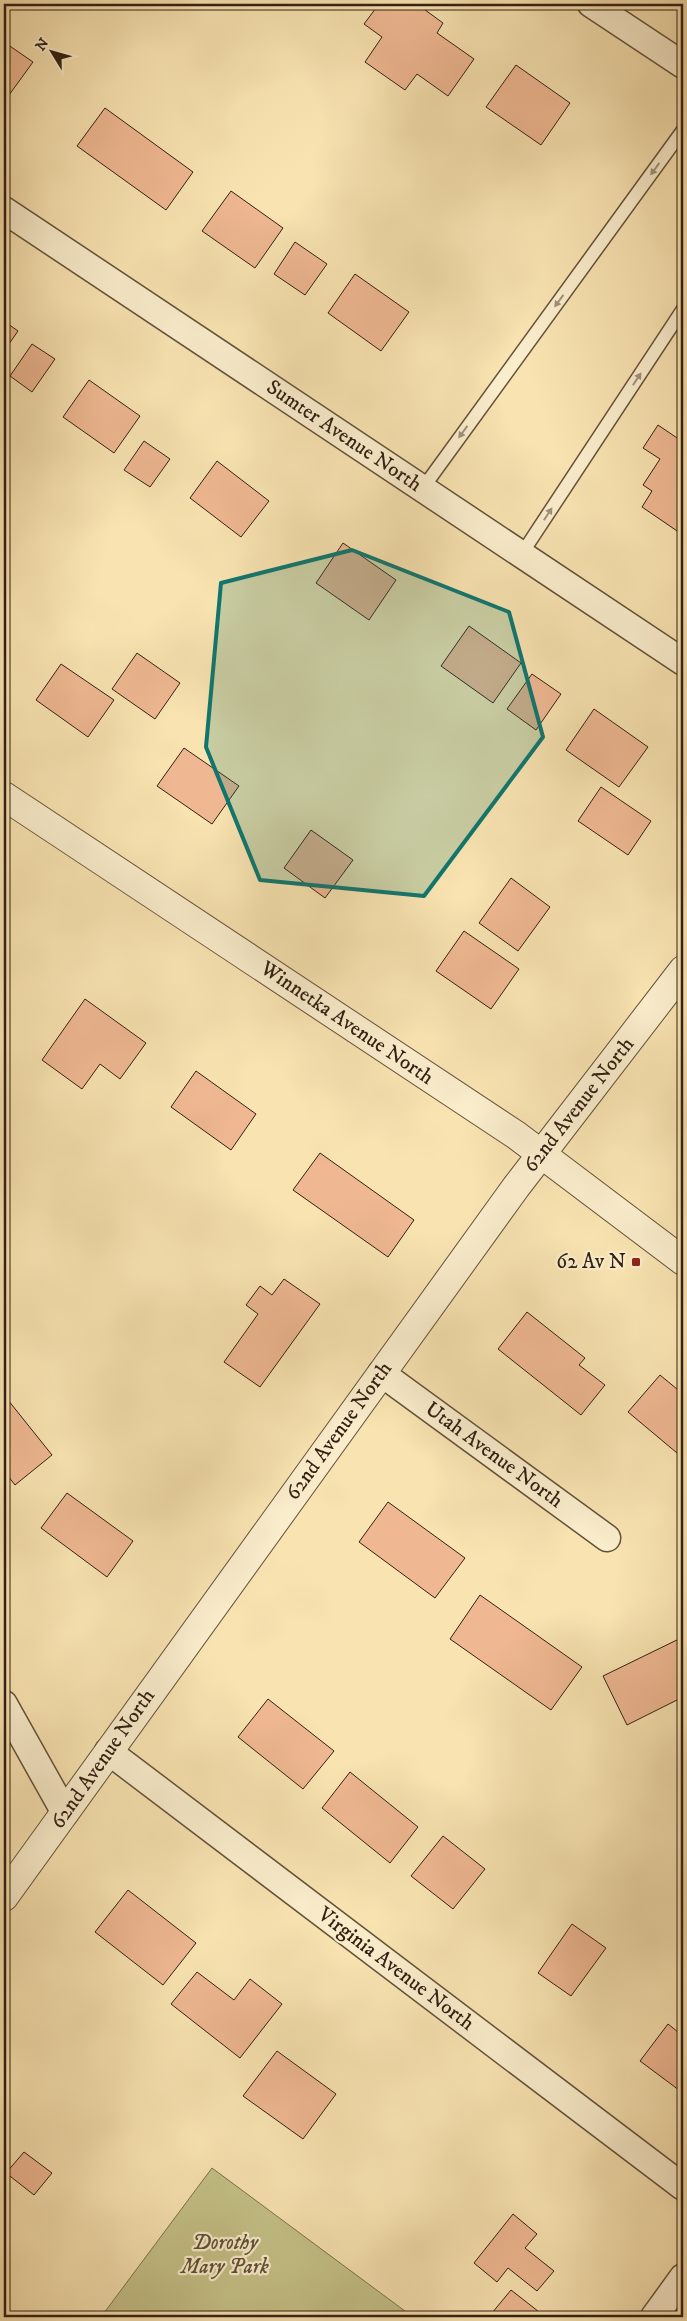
<svg xmlns="http://www.w3.org/2000/svg" width="687" height="2321" font-family="'IM FELL DW Pica',serif">
<style>
.green{fill:#c4c187;stroke:#7c704d}
.building{fill:#efb892;stroke:#332013}
.lines{fill:none;stroke-linecap:round;stroke-linejoin:round}
.service-casing{stroke:#64513a;stroke-width:15}
.minor-casing{stroke:#64513a;stroke-width:29}
.tertiary-casing{stroke:#64513a;stroke-width:30}
.service{stroke:#faedcc;stroke-width:12}
.minor{stroke:#faedcc;stroke-width:26}
.tertiary{stroke:#faedcc;stroke-width:28}
.oneway{fill:#a09179}
.marked{fill:#0f766e;fill-opacity:0.2;stroke:#0f766e;stroke-width:4;stroke-linejoin:round}
.poi-dot{fill:#8f2418;stroke:#faedcc;stroke-width:2}
.labels{text-anchor:middle;dominant-baseline:central;stroke-width:4.5;stroke-linejoin:round;paint-order:stroke}
.street-label{font-size:21px;fill:#332013;stroke:#faedcc}
.poi-label{font-size:21px;fill:#332013;stroke:#faedcc;text-anchor:end}
.park-label{font-size:21px;font-style:italic;fill:#5e5036;stroke:#faedcc}
</style>
<rect width="100%" height="100%" fill="#f8e3b1"/>
<filter id="stains"><feTurbulence type="fractalNoise" baseFrequency=".004" numOctaves="4"/><feColorMatrix values="0 0 0 0 .2 0 0 0 0 .09 0 0 0 0 .02 0 0 0 .5 -.17"/></filter>
<radialGradient id="worn" r=".72"><stop offset=".6" stop-color="#630" stop-opacity="0"/><stop offset="1" stop-color="#630" stop-opacity=".3"/></radialGradient>
<!-- green -->
<path class="green" d="M212,2168L413,2317H101Z"/>
<!-- building -->
<path class="building" d="M379,4H417L443,23L437,33L474,59L448,96L417,74L405,90L365,62L382,37L364,24Z
M4,42L33,62L4,102Z
M516,65L570,103L541,145L486,107Z
M105,108L193,172L166,210L77,146Z
M231,191L283,228L255,268L202,231Z
M295,242L327,264L305,295L274,274Z
M355,274L409,312L381,351L328,313Z
M4,321L18,331L4,351Z
M32,344L55,359L32,392L10,376Z
M89,380L140,416L114,453L63,417Z
M658,425L683,442V535L642,507L652,491L643,485L660,459L643,448Z
M144,441L170,459L150,487L124,470Z
M217,461L269,501L241,537L190,498Z
M343,543L396,580L369,620L316,583Z
M469,626L521,663L493,703L441,666Z
M137,653L180,683L155,719L112,689Z
M61,664L114,700L88,737L36,700Z
M532,674L561,694L536,730L507,709Z
M594,709L648,747L619,787L566,750Z
M184,748L239,786L212,824L157,786Z
M601,787L651,821L628,855L578,821Z
M311,830L353,860L325,898L284,868Z
M511,878L550,907L518,951L479,923Z
M464,931L519,969L491,1009L436,971Z
M85,999L146,1043L120,1079L100,1064L82,1089L42,1060Z
M196,1071L256,1114L231,1150L171,1107Z
M320,1153L414,1220L388,1257L293,1190Z
M284,1279L320,1304L260,1387L224,1362L258,1314L246,1305L260,1286L272,1295Z
M527,1312L585,1358L579,1365L605,1385L581,1415L498,1349Z
M660,1375L683,1394V1458L628,1412Z
M4,1395L52,1455L15,1485L4,1471Z
M67,1493L133,1541L107,1577L41,1528Z
M388,1502L465,1558L435,1598L359,1542Z
M480,1595L582,1667L551,1710L450,1639Z
M683,1637V1697L627,1725L603,1676Z
M268,1699L334,1751L303,1789L238,1737Z
M350,1772L418,1827L390,1863L322,1808Z
M443,1836L485,1869L453,1909L411,1876Z
M128,1890L196,1943L163,1985L95,1932Z
M572,1924L606,1948L571,1996L538,1973Z
M197,1972L234,2000L250,1979L282,2004L240,2058L171,2004Z
M668,2024L678,2032L683,2025V2093L640,2061Z
M277,2051L336,2094L303,2139L243,2096Z
M24,2152L52,2173L34,2195L6,2173Z
M513,2214L537,2234L525,2248L554,2271L537,2291L508,2268L497,2282L474,2263Z
M511,2290L543,2315L542,2317H498L492,2313Z"/>
<g class="lines">
<defs>
<path id="service" d="M423,488L683,130
M521,555L683,309"/>
<path id="minor" d="M591,4L683,65
M4,210L683,662
M381,1373L607,1538
M4,1704L65,1813
M108,1751L683,2187
M654,2317L683,2277"/>
<path id="tertiary" d="M4,796L516,1135L683,1261
M4,1897L516,1187L683,970"/>
</defs>
<!-- service casing -->
<use href="#service" class="service-casing"/>
<!-- minor casing -->
<use href="#minor" class="minor-casing"/>
<!-- tertiary casing -->
<use href="#tertiary" class="tertiary-casing"/>
<!-- service -->
<use href="#service" class="service"/>
<!-- minor -->
<use href="#minor" class="minor"/>
<!-- tertiary -->
<use href="#tertiary" class="tertiary"/>
</g>
<!-- one-way arrows -->
<defs><path id="oneway-solid" d="M-6-.8H1V-3.2L6.5 0L1 3.2V.8H-6Z" transform="scale(1.25)"/></defs>
<g class="oneway">
<use href="#oneway-solid" transform="translate(655 169) rotate(126)"/>
<use href="#oneway-solid" transform="translate(559 301) rotate(126)"/>
<use href="#oneway-solid" transform="translate(637 379) rotate(-57)"/>
<use href="#oneway-solid" transform="translate(463 432) rotate(126)"/>
<use href="#oneway-solid" transform="translate(548 514) rotate(-57)"/>
</g>
<!-- marked area -->
<path class="marked" d="M352,550L509,612L543,737L424,896L260,880L206,747L221,583Z"/>
<!-- markers -->
<rect class="poi-dot" x="631" y="1257" width="10" height="10" rx="2.5"/>
<g class="labels">
<!-- street labels -->
<g class="street-label">
<text transform="translate(344 436) rotate(34)">Sumter Avenue North</text>
<text transform="translate(347 1023) rotate(34)">Winnetka Avenue North</text>
<text transform="translate(579 1105) rotate(-52)">62nd Avenue North</text>
<text transform="translate(339 1431) rotate(-54)">62nd Avenue North</text>
<text transform="translate(494 1455) rotate(36)">Utah Avenue North</text>
<text transform="translate(103 1759) rotate(-55)">62nd Avenue North</text>
<text transform="translate(396 1969) rotate(37)">Virginia Avenue North</text>
</g>
<!-- poi labels -->
<g class="poi-label">
<text x="626" y="1262">62 Av N</text>
</g>
<!-- park labels -->
<g class="park-label">
<text x="225" y="2243">Dorothy<tspan x="225" dy="24">Mary Park</tspan></text>
</g>
</g>
<!-- margin -->
<rect width="687" height="2321" fill="none" stroke="#f8e3b1" stroke-width="20"/>
<rect x="5" y="5" width="677" height="2311" fill="none" stroke="#332013" stroke-width="2.5"/>
<rect x="10" y="10" width="667" height="2301" fill="none" stroke="#332013"/>
<!-- north arrow -->
<g transform="translate(52 52) rotate(307)" stroke="#faedcc" stroke-width="4" paint-order="stroke">
<path d="M0-4L9 19L0 12L-9 19Z" fill="#332013"/>
<text y="-8" font-size="14" font-weight="bold" text-anchor="middle" fill="#332013">N</text>
</g>
<rect width="100%" height="100%" filter="url(#stains)"/>
<rect width="100%" height="100%" fill="url(#worn)"/>
</svg>
